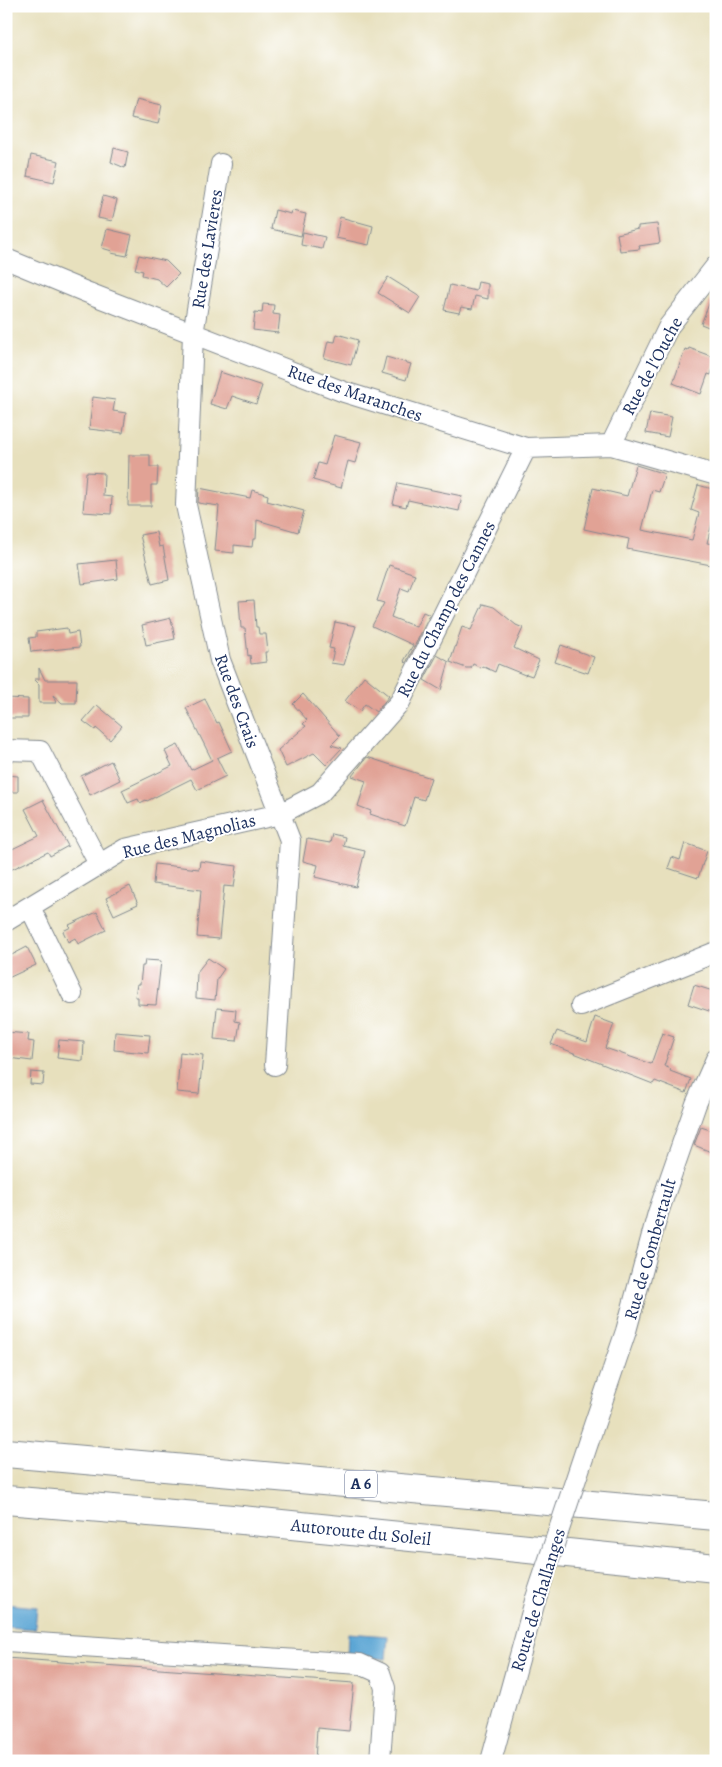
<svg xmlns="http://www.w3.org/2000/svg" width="722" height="1767" font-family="Alegreya,serif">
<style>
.water{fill:#5ca6d4;stroke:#3c6a99}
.building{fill:#e1a295}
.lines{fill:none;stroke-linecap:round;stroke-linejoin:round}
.minor-casing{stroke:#81888e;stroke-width:22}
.highway-casing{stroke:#81888e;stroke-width:30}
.minor{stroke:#fff;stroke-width:20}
.highway{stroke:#fff;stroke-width:28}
.minor-bridge-casing{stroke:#81888e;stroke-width:22;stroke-linecap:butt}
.minor-bridge{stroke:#fff;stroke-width:20}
.labels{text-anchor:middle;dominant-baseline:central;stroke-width:4;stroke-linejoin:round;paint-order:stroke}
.shield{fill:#fff;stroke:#5f6d8e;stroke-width:1}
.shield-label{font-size:16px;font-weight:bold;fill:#1b2f5e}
.street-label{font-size:18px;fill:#1b2f5e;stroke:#fff}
</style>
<rect width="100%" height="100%" fill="#fff"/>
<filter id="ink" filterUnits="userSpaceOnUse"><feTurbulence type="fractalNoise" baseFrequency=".02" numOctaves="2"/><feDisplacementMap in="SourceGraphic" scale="10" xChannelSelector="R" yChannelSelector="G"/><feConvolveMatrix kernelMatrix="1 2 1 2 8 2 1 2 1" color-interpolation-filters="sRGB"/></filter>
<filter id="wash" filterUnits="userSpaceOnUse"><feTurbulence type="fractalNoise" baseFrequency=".0096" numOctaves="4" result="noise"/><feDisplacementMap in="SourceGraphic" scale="20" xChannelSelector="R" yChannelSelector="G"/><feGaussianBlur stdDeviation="1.12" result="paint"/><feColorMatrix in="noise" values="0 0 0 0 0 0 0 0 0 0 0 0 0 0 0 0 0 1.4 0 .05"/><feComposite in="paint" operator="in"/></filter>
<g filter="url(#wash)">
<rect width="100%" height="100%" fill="#e7e0bd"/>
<!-- water -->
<path class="water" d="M6,1604L37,1607L35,1629L6,1627Z
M348,1633L388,1636L386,1659L347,1655Z"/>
<g id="blocks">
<!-- building -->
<path class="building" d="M136,99L162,105L158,124L131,118Z
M114,148L128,152L125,168L111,162Z
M31,155L59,161L54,182L27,176Z
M103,196L117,200L112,221L98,218Z
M275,210L291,214L292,211L306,214L301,236L271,229Z
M340,217L373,226L369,245L336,238Z
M657,224L660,243L639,246L640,249L620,251L617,234L638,229V226Z
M107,229L132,235L127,256L111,253L112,251L102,248Z
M303,232L325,237L322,249L301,245Z
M139,255L166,261L179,274L166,287L157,279L142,275L143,271L135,269Z
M388,277L420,297L410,313L378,293Z
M478,282L488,284V299L475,296L472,309L461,307L459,313L444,310L450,285L476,291Z
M715,289L716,290V330L701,324Z
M263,304L274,305L273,314L280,315L278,333L253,330L255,312L262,313Z
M337,334L358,340L351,365L324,358L328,341L335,342Z
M689,348L716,358L711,375L708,374L701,394L673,383L685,349L688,350Z
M386,357L411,364L406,380L382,373Z
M220,372L262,386L256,404L232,396L227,409L210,404Z
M93,397L115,400L113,411L126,413L123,433L89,429Z
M650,413L672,417L668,437L646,433Z
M334,435L361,442L355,463L348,461L341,488L313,480L318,463L325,465Z
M129,455H150V467H158L157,485H151V506H128Z
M636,465L665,474L659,492L652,490L642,530L692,540L699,513L691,510L698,485L716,490V507L707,543L715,544L711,565L627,549L629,539L584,529L593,488L627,496Z
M86,472L104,473L103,496L112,497L111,514L83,512Z
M398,483L462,496L459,511L408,500L406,507L393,504Z
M199,488L250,498L252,490L268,495L267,501L304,511L298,532L257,520L256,539H253L252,547L234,545V553L215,551L219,506L198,503Z
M156,532L159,547L163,546L169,580L152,584L140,535Z
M116,560L118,579L82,584L79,564Z
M389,565L415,574L409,591L401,588L391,617L416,627L423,612L430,615L406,663L404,661L413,645L372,626L384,603L377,601Z
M254,600L256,627H258L259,634H266L268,652H265L266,662L251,664L250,655L248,656L245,628H241L239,601Z
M483,604L494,607L516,625L523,628L514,648L539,660L532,676L526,674L525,675L498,664L495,672L482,666L481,668L473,664L471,668H466L450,662L462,627L471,630Z
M171,618L175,639L146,645L142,625Z
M335,622L356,626L344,665L331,663L334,649L329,648Z
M67,628L68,634L78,632L80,647L31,652L29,638L36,637V632Z
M561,645L594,657L588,673L555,662Z
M437,655L449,662L441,690L424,680Z
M39,668L45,680H77L76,703H62L53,695L56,703H39V684L34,679H39Z
M364,676L389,696L376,712L365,704L360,711L345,701Z
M303,694L340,736L331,745L342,748L326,765L314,753L286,767L278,750L306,726L303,724L307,720L293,704Z
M6,698L28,699V718H6Z
M205,699L217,723L219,722L232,751L217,758L226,776L197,790L191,779L147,801L146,800L140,803L138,799L128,803L122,790L172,766L165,751L178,745L191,770L212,760L186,708Z
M97,705L122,726L110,740L96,728L95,730L83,721Z
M367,757L431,778L424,800L414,797L405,826L370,814L371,811L358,806L366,781L352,776Z
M111,761L120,780L90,795L81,776Z
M6,775L18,776V792H6Z
M43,800L68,846L50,856L48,852L6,872V852L39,836L25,809Z
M332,834L345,837L343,846L365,851L356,887L315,877L318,865L303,861L307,839L330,843Z
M685,843L707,851L698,878L668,868L672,857L680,860Z
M200,861L237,866L234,887L224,886L219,939L197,937L201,890L153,884L155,864L199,869Z
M130,886L138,904L114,915L106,898Z
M97,912L106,930L78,944L75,938L68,942L63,931L71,927L69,925Z
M27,947L36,965L6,979V958Z
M208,958L224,969L217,979L215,1000L196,998L197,972Z
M145,960L161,961L156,1005L138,1004V997H135L137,984H140L142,966H144Z
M694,985L716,992V1001L712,1012L688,1004Z
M217,1008L236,1010L235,1021L240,1022L237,1041L214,1039Z
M595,1017L614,1024L605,1048L651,1064L662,1033L674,1037L664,1066L671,1069L670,1071L691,1079L686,1093L655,1081L653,1084L551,1044L557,1031L587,1042Z
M6,1032L29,1034L28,1041L34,1042L32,1061L8,1058Z
M115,1032L150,1035L148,1053L114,1050Z
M59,1040L84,1042L83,1061L57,1058Z
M180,1052L203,1055L199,1094L177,1092Z
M31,1072L44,1073L43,1085L30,1084Z
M701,1127L716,1132V1154L694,1145Z
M6,1658L354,1683L349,1731L317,1728L315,1761H6Z"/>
</g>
</g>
<g filter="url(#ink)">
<use href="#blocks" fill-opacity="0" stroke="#81888e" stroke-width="1"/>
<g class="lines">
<defs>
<path id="minor" d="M221,164L193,334L186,505L220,660L290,840L275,1065
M6,259L86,292L344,392L526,448L611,445L716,475
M611,445L669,326L716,266
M6,750L40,751L99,864
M30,907L72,994
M6,921L125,849L280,814L320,793L400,702L526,448
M581,1006L716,952
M589,1440L626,1331L658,1213L696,1104L716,1059
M6,1641L360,1664L380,1673L385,1688L380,1761
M491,1761L535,1601"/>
<path id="highway" d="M6,1453L716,1516
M6,1500L232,1519L716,1568"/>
</defs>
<!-- minor casing -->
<use href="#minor" class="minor-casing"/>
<!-- highway casing -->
<use href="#highway" class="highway-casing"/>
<!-- minor -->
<use href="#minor" class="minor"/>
<!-- highway -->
<use href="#highway" class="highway"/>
<defs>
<path id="minor-bridge" d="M535,1601L589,1440"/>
</defs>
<!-- minor-bridge casing -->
<use href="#minor-bridge" class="minor-bridge-casing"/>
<!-- minor-bridge -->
<use href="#minor-bridge" class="minor-bridge"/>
</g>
</g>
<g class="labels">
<!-- shield labels -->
<rect class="shield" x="345" y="1470.5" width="32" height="27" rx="4"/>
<g class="shield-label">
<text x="361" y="1484">A 6</text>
</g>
<!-- street labels -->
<g class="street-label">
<text transform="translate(207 249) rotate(-81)">Rue des Lavieres</text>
<text transform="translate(652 366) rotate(-62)">Rue de l'Ouche</text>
<text transform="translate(355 393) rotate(19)">Rue des Maranches</text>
<text transform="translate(446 609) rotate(-63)">Rue du Champ des Cannes</text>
<text transform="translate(237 701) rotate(70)">Rue des Crais</text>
<text transform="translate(189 836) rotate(-14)">Rue des Magnolias</text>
<text transform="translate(650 1249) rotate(-74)">Rue de Combertault</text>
<text transform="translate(361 1532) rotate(6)">Autoroute du Soleil</text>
<text transform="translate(538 1600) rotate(-73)">Route de Challanges</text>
</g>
</g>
<!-- margin -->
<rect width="722" height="1767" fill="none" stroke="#fff" stroke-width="25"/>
</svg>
